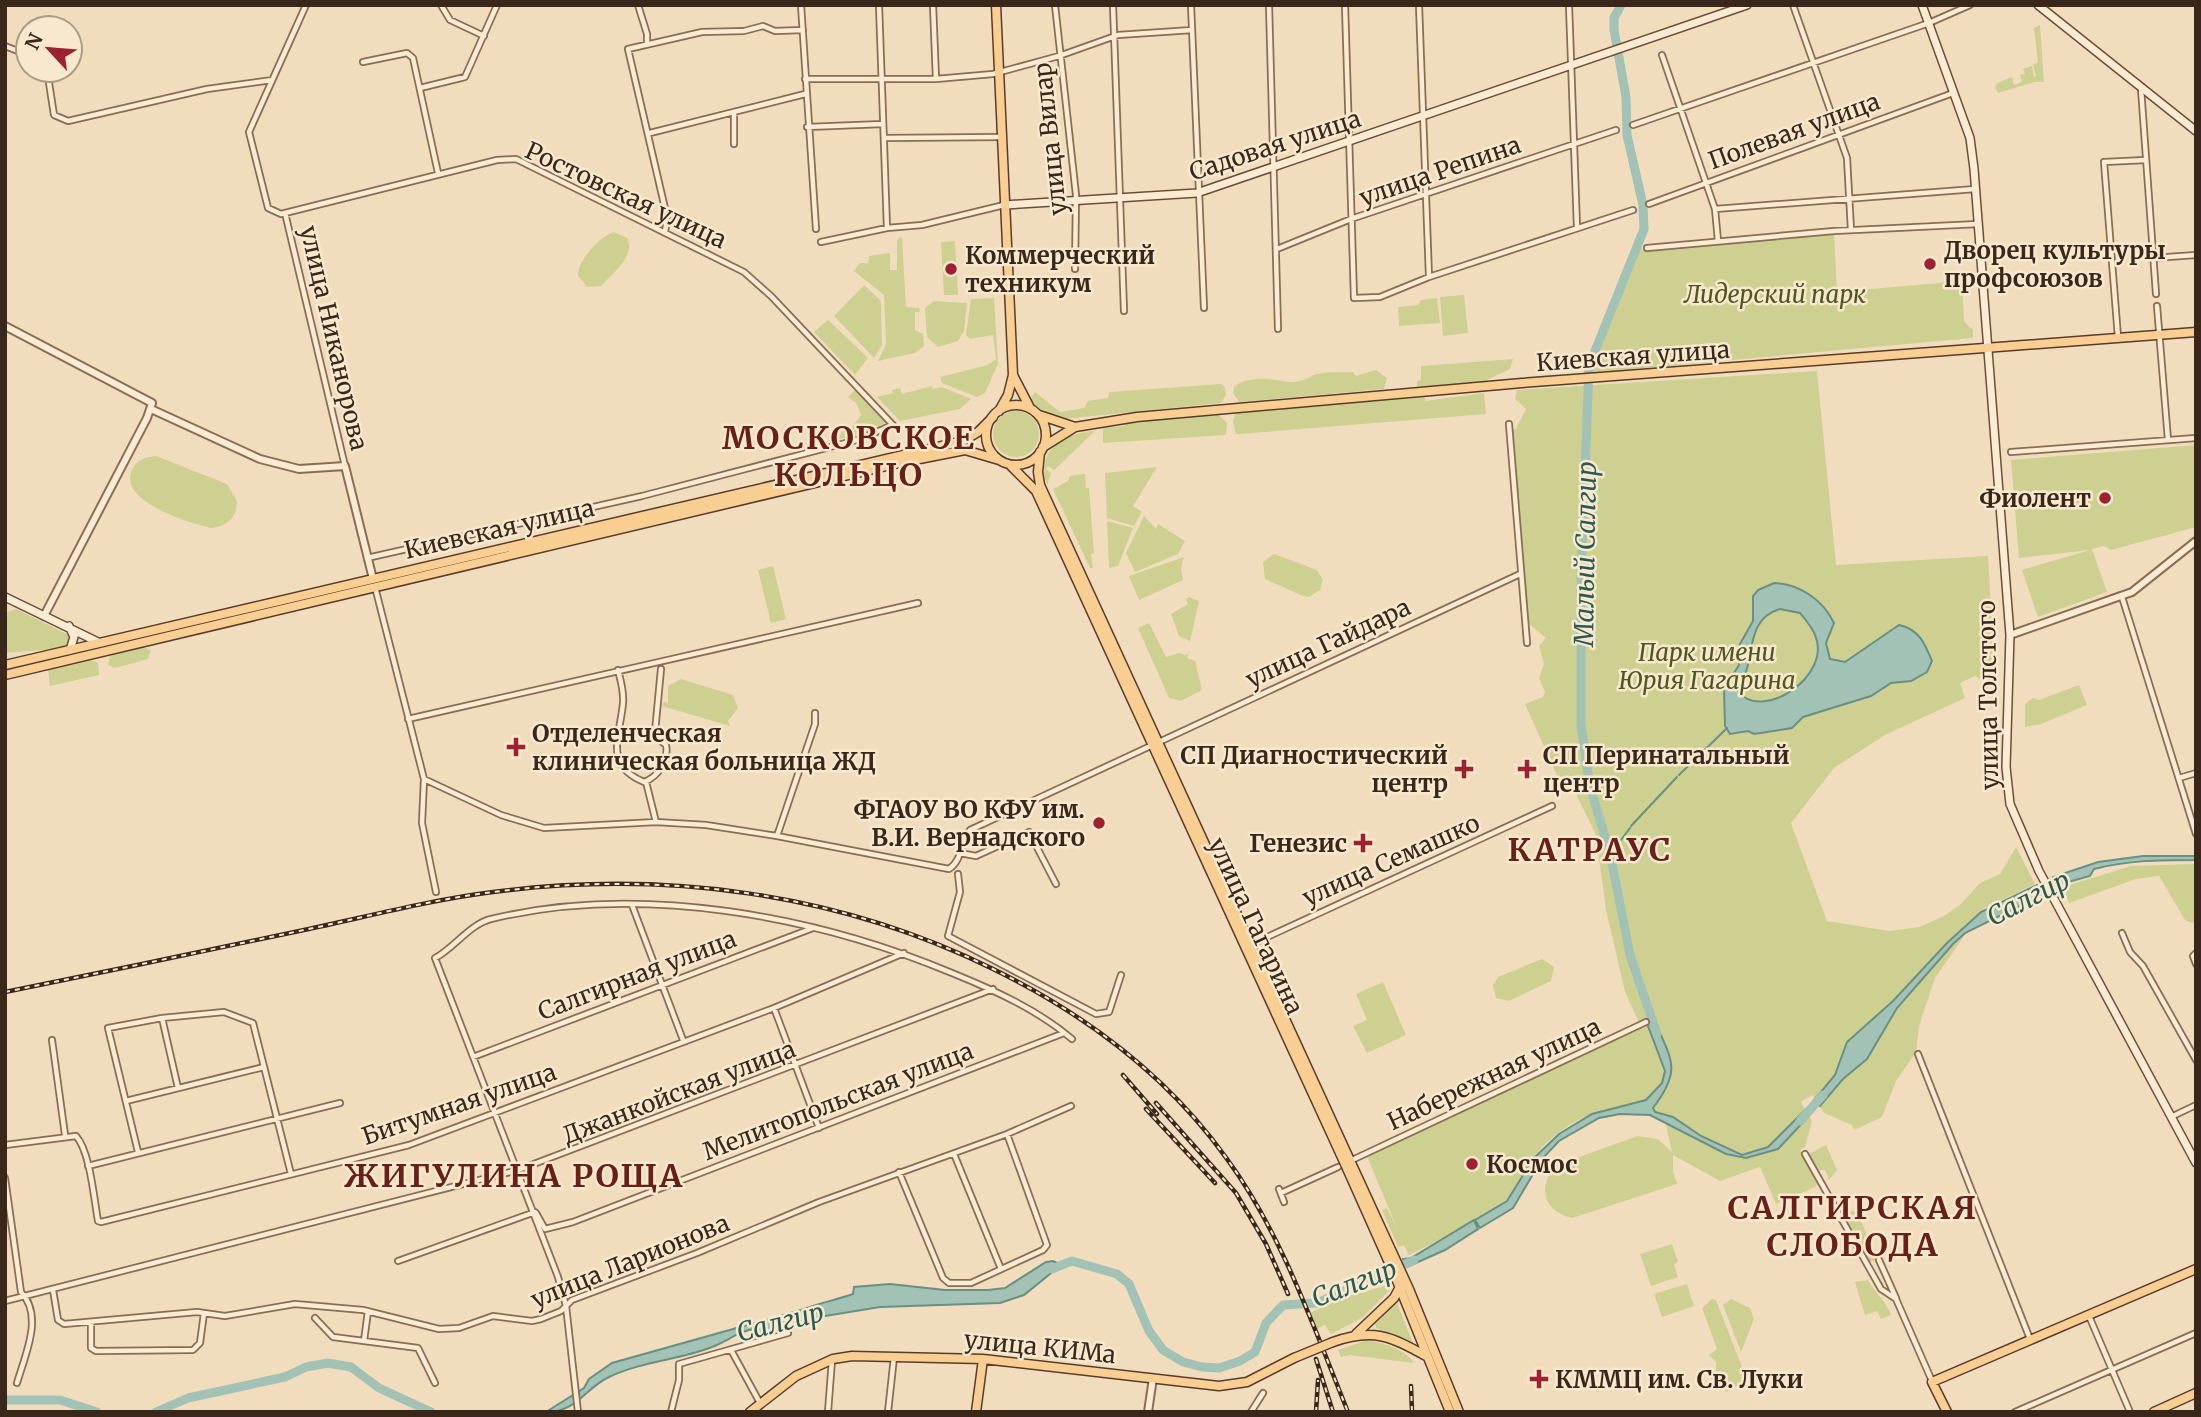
<svg xmlns="http://www.w3.org/2000/svg" width="2201" height="1417" font-family="Merriweather,serif">
<style>
.green{fill:#ced091}
.water{fill:#a2c2b5;stroke:#699083;stroke-width:2;fill-rule:evenodd}
.lines{fill:none;stroke-linecap:round;stroke-linejoin:round}
.stream{stroke:#699083;stroke-width:2}
.river{stroke:#a2c2b5;stroke-width:9}
.minor-casing{stroke:#8a6c56;stroke-width:8}
.tertiary-casing{stroke:#8a6c56;stroke-width:10}
.secondary-casing{stroke:#6c4d39;stroke-width:10}
.primary-casing{stroke:#583b2a;stroke-width:11}
.minor{stroke:#fbebd2;stroke-width:4.5}
.tertiary{stroke:#fbebd2;stroke-width:6}
.secondary{stroke:#fbebd2;stroke-width:7}
.primary{stroke:#f8ce92;stroke-width:8}
.rail-casing{stroke:#39271b;stroke-width:4.5}
.rail{stroke:#f8e8ce;stroke-width:2;stroke-dasharray:5;stroke-linecap:butt}
.primary-bridge-casing{stroke:#583b2a;stroke-width:11;stroke-linecap:butt}
.primary-bridge{stroke:#f8ce92;stroke-width:8}
.poi-dot{fill:#9e212f;stroke:#f8e8ce;stroke-width:2.5}
.labels{text-anchor:middle;dominant-baseline:central;stroke-width:5;stroke-linejoin:round;paint-order:stroke}
.street-label{font-size:24px;fill:#39271b;stroke:#f8e8ce}
.poi-label{font-size:24px;font-weight:bold;fill:#39271b;stroke:#f8e8ce;text-anchor:start}
.park-label{font-size:24px;font-style:italic;fill:#4e5720;stroke:#f8e8ce}
.water-label{font-size:26px;font-style:italic;fill:#295a52;stroke:#f8e8ce}
.district-label{font-size:32px;font-weight:bold;letter-spacing:2px;fill:#682018;stroke:#f8e8ce}
</style>
<rect width="100%" height="100%" fill="#f1ddbe"/>
<!-- green -->
<path class="green" d="M2040,25L2044,82H2035L1998,93L1995,87L1997,83L2012,77L2014,85L2022,82L2020,75L2025,74L2023,69L2032,66L2034,77L2036,76L2033,65L2038,62L2034,28Z
M614,232L627,238C636,256 613,273 601,286L587,287L578,276C577,261 600,236 614,232Z
M1834,234L1837,292L1962,281L1964,321L1973,330V338L1590,373L1637,249Z
M902,237L906,307L919,308L920,312H915V330L923,334L924,346L915,353L878,361L886,344L884,295L854,271L860,263H868L869,256L890,253V270H897V240Z
M955,241L958,295H944L941,242Z
M864,285L881,301L882,345L874,358L834,316Z
M1464,295L1468,333L1443,336L1440,297Z
M994,298L998,364L985,393L977,397L942,383L940,377L988,365L996,359L993,335L970,339L966,335L971,299Z
M1437,298L1440,323L1399,326L1398,307L1418,305L1421,300Z
M934,301L967,303L964,331L958,341L938,347L927,337L925,308Z
M828,320L868,358L855,375L814,332Z
M1513,359L1510,369L1485,381L1417,387V381L1421,380V366Z
M1376,370L1387,378L1384,389L1239,402L1233,393L1234,387C1249,375 1272,379 1288,382C1297,383 1306,379 1314,375C1324,371 1342,373 1353,372L1356,376Z
M1817,371L1836,565L1988,556L1995,680L1986,683L1975,676L1960,683L1965,698L1885,735L1834,768L1791,823L1827,921L1890,931L1919,927L1944,916L1960,905L1980,883L2000,874L2016,847L2035,884L1983,909L1935,978L1919,1026L1916,1052L1896,1081L1882,1117L1854,1130L1852,1125L1824,1113L1812,1095L1801,1102L1812,1121L1805,1147L1800,1150L1818,1183L1815,1187L1776,1204L1760,1167L1720,1181L1673,1155V1171L1677,1184L1572,1218C1543,1211 1537,1187 1556,1165L1638,1136L1658,1139L1672,1152L1664,1116C1616,1094 1563,1119 1532,1159C1523,1171 1518,1189 1506,1200C1486,1218 1434,1243 1409,1255L1404,1245L1398,1247L1382,1210L1387,1208L1397,1228L1366,1154L1641,1027L1625,992L1606,910L1596,835L1575,792L1562,787L1525,704L1543,697L1545,692L1539,678L1544,664L1539,646L1546,638L1528,623L1511,429H1516L1526,409L1515,399L1517,390Z
M1221,384L1225,387L1226,395L1221,403L1064,419L1048,416L1029,401L1035,392L1060,412L1084,408L1088,401L1108,398L1109,392Z
M932,386L933,389L942,387L971,399L960,409L900,421L877,397L893,393L892,390L900,388L902,394Z
M857,388L887,422L860,435L838,439L843,429L849,431L861,415L857,404L848,397Z
M1484,393L1486,414L1240,434H1236L1233,422L1235,414L1242,412L1425,397V401Z
M993 434a23 23 0 1 1 46 0a23 23 0 1 1-46 0Z
M1218,414L1227,423L1226,435L1103,443V428L1124,426L1126,423Z
M1095,431L1054,470L1048,466L1046,469L1051,473L1047,485C1035,450 1063,433 1095,431Z
M2196,445V527L2111,550L2104,546L2092,549L2107,592L2038,617L2022,570L2090,550L2019,558L2011,460Z
M156,456L227,484L237,501C237,518 227,526 211,528C189,523 114,500 133,468C138,459 146,457 156,456Z
M1157,467L1133,506L1142,512L1134,526L1107,518L1105,473Z
M1085,474L1086,488H1089L1094,554H1091L1093,568H1090L1053,489L1068,481L1070,476Z
M1144,516L1156,529L1158,524L1185,541L1178,554L1135,572L1126,553Z
M1107,521L1133,528L1118,566L1109,568Z
M1274,554L1317,570L1323,580L1320,590L1309,597L1303,596L1265,579L1263,562Z
M1184,557L1181,568L1183,580L1139,600L1129,576Z
M773,566L786,619L771,623L758,570Z
M1189,597L1199,601L1190,641L1179,636L1171,614L1188,604L1186,599Z
M16,609L69,635L68,648L5,653V613Z
M1149,623L1166,657L1179,653L1186,655L1189,650L1187,658L1195,661L1202,690L1181,701L1169,698L1138,628Z
M142,647L151,650L148,659L115,668L108,665L110,655Z
M88,659L98,663L99,675L50,686L48,669Z
M681,679L733,695L738,708L728,721L730,726L662,706L664,702L668,703V686Z
M2079,685L2087,705L2041,724L2025,727V704L2033,698L2039,700Z
M2196,864V922L2191,923L2185,920L2159,876L2136,879L2069,903L2063,887L2131,866Z
M1542,959L1554,967L1551,981L1509,1001L1496,998L1493,985L1498,977Z
M1383,982L1406,1035L1367,1053L1353,1026L1367,1020L1356,994Z
M1826,1145L1837,1170L1829,1180L1825,1170H1816L1808,1154Z
M1837,1208L1857,1212L1878,1259L1870,1262L1867,1260Z
M1672,1244L1678,1262L1674,1264L1678,1277L1651,1286L1640,1254Z
M1868,1280C1875,1293 1886,1301 1891,1315L1881,1319L1877,1311L1865,1315L1855,1282Z
M1687,1284L1694,1306L1662,1317L1654,1294Z
M1388,1285L1389,1291L1362,1318L1331,1334L1325,1325L1317,1329L1310,1313L1342,1298Z
M1712,1299L1716,1300L1747,1380L1726,1392L1716,1376V1362L1709,1355L1717,1349L1702,1308Z
M1731,1299L1750,1308L1754,1319L1741,1352L1723,1305Z
M1397,1303L1413,1343L1376,1328L1375,1324Z
M1367,1340C1382,1343 1406,1349 1414,1363L1350,1355L1341,1357L1338,1350Z"/>
<!-- water -->
<path class="water" d="M1774,583C1800,584 1823,600 1834,623L1826,643L1830,659L1845,662L1899,625C1919,629 1925,644 1932,661L1927,672L1911,681L1891,683L1871,696L1803,717L1792,728L1754,734L1748,731L1730,734L1725,726L1724,689L1739,665L1740,644L1753,621V596L1758,590ZM1780,609L1800,613C1805,619 1812,627 1815,635C1833,676 1761,723 1738,691C1740,682 1747,674 1748,664C1753,641 1753,617 1780,609Z
M2143,856H2196V860C2161,860 2128,860 2094,869L2090,876L2057,885L2053,877L2098,862Z
M2037,885L2042,895L1965,933L1953,944L1897,1008L1867,1059L1843,1079L1820,1106L1815,1099L1835,1075L1847,1042L1893,1001L1947,943L1981,912Z
M1655,1022C1673,1062 1681,1071 1653,1108L1655,1112L1673,1117L1701,1136L1742,1155L1768,1147L1805,1110L1809,1116L1778,1149L1746,1158L1726,1154L1650,1115L1620,1114L1599,1118L1559,1141L1542,1159L1513,1208L1480,1228L1475,1220L1507,1201L1533,1159L1559,1134L1592,1114L1646,1100L1662,1083L1665,1071L1648,1026Z
M1474,1220L1478,1229L1445,1250L1407,1267L1403,1259L1411,1258Z
M1053,1261L1061,1265L1024,1295L1000,1303L880,1307L813,1318L760,1333L756,1329C740,1330 728,1341 712,1347C679,1360 643,1361 609,1377C584,1389 577,1412 546,1412L584,1388L589,1379L612,1363L801,1310C819,1303 836,1300 853,1294L854,1287L890,1284L945,1290H988L1005,1288L1046,1262Z"/>
<g class="lines">
<!-- stream -->
<path class="stream" d="M1679,775L1727,728
M1631,826L1677,777
M1621,840L1630,828
M1610,853L1620,841"/>
<!-- river -->
<path class="river" d="M1621,5L1614,18V30L1626,97L1627,135L1643,205L1644,229L1589,366L1581,575V725L1590,787L1610,853L1630,955L1657,1034
M2030,895L2065,879
M1800,1121L1823,1095
M1052,1269L1072,1261L1117,1274L1129,1284L1149,1331L1163,1350L1183,1362L1202,1367L1219,1368L1240,1361L1255,1352L1266,1323L1283,1305L1317,1303L1414,1260
M5,1400H60L97,1412
M156,1412L188,1398L285,1377L306,1367L328,1363L351,1367L379,1388L431,1412"/>
<defs>
<path id="minor" d="M306,5L249,132L268,208L281,214L497,160L516,159L744,272L771,296L893,425L857,440L642,496L367,558
M441,5L450,20L484,36
M638,5L647,34V44
M801,5L816,229
M879,5L887,228
M933,5L936,79
M1055,5L1076,195L1075,269
M1113,5L1124,311
M1191,5L1204,308
M1269,5L1278,329
M1345,5L1354,298L1380,297L1429,277L1633,210
M1419,5L1429,277
M1569,5L1577,228
M1793,5L1847,158L1851,230
M5,46L28,55
M1662,55L1715,209L1718,241
M363,62L407,53L413,58L438,173
M47,70L54,115L68,121L207,89L272,80
M805,79H936L993,74L1059,56L1118,35L1192,30
M420,88L465,77L497,5
M2141,89L2156,294
M734,113V144
M1633,125L1929,23L1970,5
M807,127L883,124
M650,133L805,94
M884,138L1001,137
M1649,204L1953,93
M1715,209L1975,189
M285,213L345,466
M665,233L667,217L628,49L702,32L744,31L763,26L775,31L803,30
M821,242L887,228L922,225L1004,205
M1647,248L1834,231L1978,224
M1277,249L1351,219L1616,130
M2153,258L2196,255
M2157,306L2168,440
M2118,337L2104,162L2146,160
M1509,424L1527,643
M2011,452L2196,438
M375,587L424,779L422,823L436,892
M2122,597L2196,834
M618,670C621,682 624,691 623,703C620,737 603,765 644,782C658,777 669,760 666,745L657,738L655,732L661,669
M408,719L918,603
M2179,778L2196,773
M424,779L501,815L544,828L656,822L706,825L777,836L949,869C963,860 960,841 970,830L1520,574
M646,782L656,822
M777,836L815,724V713
M960,853L976,856L1029,832L1056,884
M958,874L960,892L948,936L1096,1014L1109,1012L1121,975
M632,905L683,1040
M2122,933L2130,952L2143,966L2196,1060
M1252,944L1552,806
M2196,953L2193,956L2196,964
M774,1008L819,1128
M162,1018L178,1088
M52,1040L65,1135
M1918,1054L2030,1339
M473,1057L813,928
M126,1101L264,1067
M2171,1117L2196,1105
M5,1145L76,1136C90,1151 94,1199 98,1221L101,1222L409,1145L774,1008L904,953
M138,1152L108,1028L162,1018L224,1012L253,1023L291,1174
M954,1154L1001,1269
M1805,1154L1881,1289L1896,1299L1932,1381
M1350,1161L1646,1022
M88,1166L340,1103
M899,1172L943,1278L949,1283H971L1043,1250L1047,1245L1007,1134
M5,1178L21,1292C44,1316 25,1355 17,1383
M1279,1189L1284,1202
M1281,1193L1338,1167
M536,1213L545,1229
M545,1229L573,1222L1064,1033
M1879,1260L1896,1298
M398,1261L535,1212
M53,1290L58,1320L64,1324L197,1312L225,1316L295,1304L363,1310L439,1329L459,1328L493,1316L532,1321L541,1319L561,1311L572,1300L697,1253L819,1202L1007,1134L1071,1106
M5,1301L518,1170L993,989
M2089,1316L2130,1412
M315,1318L333,1337L418,1348L435,1383
M91,1323V1348L96,1351L193,1350L200,1343L204,1313
M364,1341L368,1311
M731,1350L760,1403
M578,1412L566,1306L558,1277L435,958C453,949 470,924 491,919C639,883 813,915 952,973C994,990 1038,1010 1072,1039
M671,1412L679,1380V1364L788,1333
M828,1412L832,1360
M888,1412L894,1357
M1251,1412L1263,1393
M2015,1412L2196,1333"/>
<path id="tertiary" d="M5,326L152,403L147,418L44,616
M151,409L260,459L299,469L345,466L373,579
M2010,635L2132,592L2196,541
M1148,1412L1153,1378"/>
<path id="secondary" d="M1922,5L1970,138L1974,169L2010,635L2006,767L2010,804L2039,871L2196,1163
M2038,5L2196,131
M1004,205L1197,193L1747,5
M5,597L100,643
M69,626L74,637L70,650"/>
<path id="primary" d="M996,5L1013,375L1008,395L999,411
M1013,375L1029,406
M986 435a30 30 0 1 1 60 0a30 30 0 1 1-60 0Z
M1039,415L1075,427
M1043,447L1075,427L1137,417L1522,383L2196,332
M1040,452L1038,472L1040,485L1409,1289L1459,1412
M1011,466L1036,491L1345,1164L1395,1276L1450,1412
M5,665L963,441L978,432L993,417
M5,675L899,463L965,450L999,460
M1356,1334L1394,1298L1401,1285
M1333,1342C1373,1328 1390,1336 1426,1356
M750,1412L796,1376L833,1359L852,1356L983,1359L1219,1386L1247,1382L1294,1358
M976,1412L983,1359
M1947,1412L1932,1382L2196,1269
M2154,1412L2196,1393"/>
</defs>
<!-- minor casing -->
<use href="#minor" class="minor-casing"/>
<!-- tertiary casing -->
<use href="#tertiary" class="tertiary-casing"/>
<!-- secondary casing -->
<use href="#secondary" class="secondary-casing"/>
<!-- primary casing -->
<use href="#primary" class="primary-casing"/>
<!-- minor -->
<use href="#minor" class="minor"/>
<!-- tertiary -->
<use href="#tertiary" class="tertiary"/>
<!-- secondary -->
<use href="#secondary" class="secondary"/>
<!-- primary -->
<use href="#primary" class="primary"/>
<defs>
<path id="rail" d="M5,992C105,972 204,951 304,930C366,917 429,900 493,892C663,870 837,892 993,969C1085,1014 1167,1075 1227,1159C1282,1234 1313,1326 1348,1412
M1123,1075L1157,1114
M1156,1103L1236,1193L1266,1244L1288,1294
M1146,1109L1215,1183
M1316,1359L1333,1412
M1411,1386L1412,1412
M1316,1412L1318,1380"/>
</defs>
<!-- rail casing -->
<use href="#rail" class="rail-casing"/>
<!-- rail -->
<use href="#rail" class="rail"/>
<defs>
<path id="primary-bridge" d="M1294,1358L1333,1342"/>
</defs>
<!-- primary-bridge casing -->
<use href="#primary-bridge" class="primary-bridge-casing"/>
<!-- primary-bridge -->
<use href="#primary-bridge" class="primary-bridge"/>
</g>
<!-- markers -->
<g class="poi-dot">
<circle cx="1930" cy="264" r="7"/>
<circle cx="951" cy="269" r="7"/>
<circle cx="2105" cy="498" r="7"/>
<path d="M512.5 736.5h7v7h7v7h-7v7h-7v-7h-7v-7h7z"/>
<path d="M1460.5 758.5h7v7h7v7h-7v7h-7v-7h-7v-7h7z"/>
<path d="M1523.5 758.5h7v7h7v7h-7v7h-7v-7h-7v-7h7z"/>
<circle cx="1099" cy="823" r="7"/>
<path d="M1359.5 832.5h7v7h7v7h-7v7h-7v-7h-7v-7h7z"/>
<circle cx="1472" cy="1164" r="7"/>
<path d="M1535.5 1368.5h7v7h7v7h-7v7h-7v-7h-7v-7h7z"/>
</g>
<g class="labels">
<!-- street labels -->
<g class="street-label">
<text transform="translate(1794 131) rotate(-20)">Полевая улица</text>
<text transform="translate(1050 139) rotate(-96)">улица Вилар</text>
<text transform="translate(1275 145) rotate(-18)">Садовая улица</text>
<text transform="translate(1440 171) rotate(-19)">улица Репина</text>
<text transform="translate(626 195) rotate(25)">Ростовская улица</text>
<text transform="translate(334 338) rotate(77)">улица Никанорова</text>
<text transform="translate(1633 356) rotate(-4)">Киевская улица</text>
<text transform="translate(499 529) rotate(-13)">Киевская улица</text>
<text transform="translate(1328 643) rotate(-25)">улица Гайдара</text>
<text transform="translate(1988 695) rotate(-91)">улица Толстого</text>
<text transform="translate(1391 860) rotate(-24)">улица Семашко</text>
<text transform="translate(1256 926) rotate(65)">улица Гагарина</text>
<text transform="translate(637 975) rotate(-21)">Салгирная улица</text>
<text transform="translate(1494 1074) rotate(-25)">Набережная улица</text>
<text transform="translate(679 1092) rotate(-21)">Джанкойская улица</text>
<text transform="translate(838 1101) rotate(-21)">Мелитопольская улица</text>
<text transform="translate(459 1104) rotate(-19)">Битумная улица</text>
<text transform="translate(630 1261) rotate(-22)">улица Ларионова</text>
<text transform="translate(1040 1347) rotate(6)">улица КИМа</text>
</g>
<!-- poi labels -->
<g class="poi-label">
<text x="1944" y="250">Дворец культуры<tspan x="1944" dy="28">профсоюзов</tspan></text>
<text x="965" y="255">Коммерческий<tspan x="965" dy="28">техникум</tspan></text>
<text x="2091" y="498" text-anchor="end">Фиолент</text>
<text x="532" y="733">Отделенческая<tspan x="532" dy="28">клиническая больница ЖД</tspan></text>
<text x="1448" y="755" text-anchor="end">СП Диагностический<tspan x="1448" dy="28">центр</tspan></text>
<text x="1543" y="755">СП Перинатальный<tspan x="1543" dy="28">центр</tspan></text>
<text x="1085" y="809" text-anchor="end">ФГАОУ ВО КФУ им.<tspan x="1085" dy="28">В.И. Вернадского</tspan></text>
<text x="1347" y="843" text-anchor="end">Генезис</text>
<text x="1486" y="1164">Космос</text>
<text x="1555" y="1379">КММЦ им. Св. Луки</text>
</g>
<!-- park labels -->
<g class="park-label">
<text x="1775" y="294">Лидерский парк</text>
<text x="1707" y="652">Парк имени<tspan x="1707" dy="28">Юрия Гагарина</tspan></text>
</g>
<!-- water labels -->
<g class="water-label">
<text transform="translate(1585 554) rotate(-89)">Малый Салгир</text>
<text transform="translate(2028 898) rotate(-27)">Салгир</text>
<text transform="translate(1354 1283) rotate(-21)">Салгир</text>
<text transform="translate(780 1322) rotate(-14)">Салгир</text>
</g>
<!-- district labels -->
<g class="district-label">
<text x="849" y="438">МОСКОВСКОЕ<tspan x="849" dy="37">КОЛЬЦО</tspan></text>
<text x="1590" y="850">КАТРАУС</text>
<text x="514" y="1176">ЖИГУЛИНА РОЩА</text>
<text x="1853" y="1208">САЛГИРСКАЯ<tspan x="1853" dy="37">СЛОБОДА</tspan></text>
</g>
</g>
<!-- border -->
<rect width="2201" height="1417" fill="none" stroke="#39271b" stroke-width="14"/>
<!-- north arrow -->
<g transform="translate(49 49) rotate(296)"><circle r="33" fill="#f8e8ce" stroke="#ac9b86" stroke-width="2"/>
<path d="M0-5L12 26L0 18L-12 26Z" fill="#9e212f"/>
<text y="-10" font-size="19" font-weight="bold" text-anchor="middle" fill="#39271b">N</text>
</g>
</svg>
